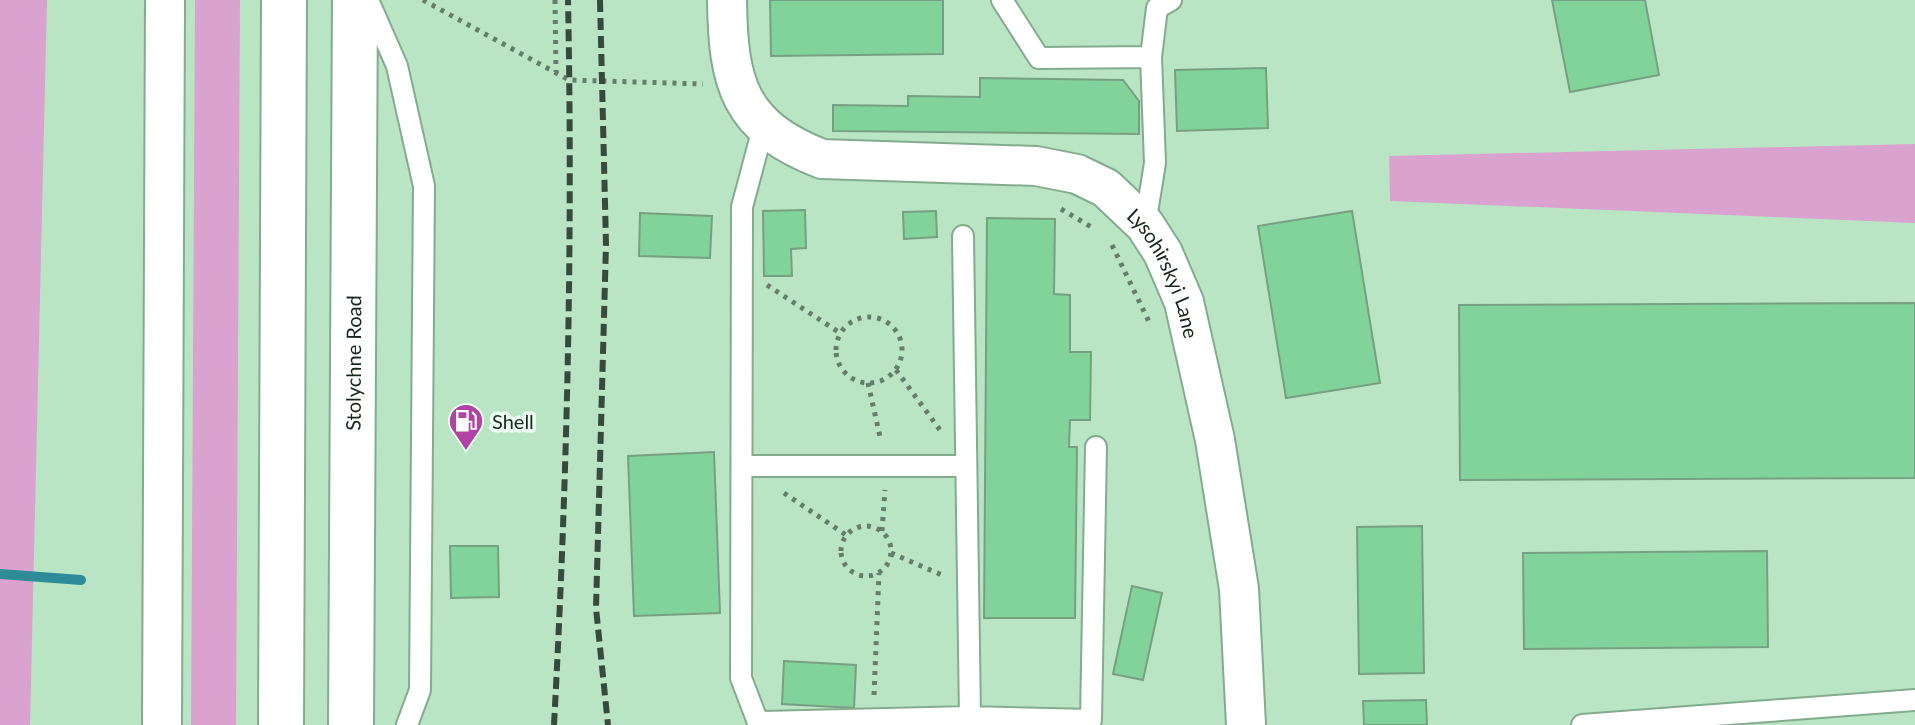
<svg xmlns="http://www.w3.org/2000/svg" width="1915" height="725" font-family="Lato,sans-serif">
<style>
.green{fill:#daa2cf}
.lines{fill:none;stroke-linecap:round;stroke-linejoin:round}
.stream{stroke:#2e8c99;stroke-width:10}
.building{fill:#82d29b;stroke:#77a083;stroke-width:2}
.lane-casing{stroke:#83ac8e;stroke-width:24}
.street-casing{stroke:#83ac8e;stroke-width:42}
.highway-casing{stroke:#83ac8e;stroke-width:48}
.path{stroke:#637f6b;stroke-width:5;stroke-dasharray:4 6;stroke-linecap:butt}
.lane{stroke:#fff;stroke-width:20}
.street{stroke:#fff;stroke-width:38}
.highway{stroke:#fff;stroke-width:44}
.rail{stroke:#364b3c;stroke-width:6;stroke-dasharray:12 6;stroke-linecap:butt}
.labels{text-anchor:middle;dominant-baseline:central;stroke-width:7;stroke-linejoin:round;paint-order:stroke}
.street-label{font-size:20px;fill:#17271c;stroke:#edfff2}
.poi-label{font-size:20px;fill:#17271c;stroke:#edfff2;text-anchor:start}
</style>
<rect width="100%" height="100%" fill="#bae5c5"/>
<!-- green -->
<path class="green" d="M0,0H47L30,725H0Z
M195,0H240L236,725H191Z
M1915,144V223L1390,201L1389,156Z"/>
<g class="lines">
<!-- stream -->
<path class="stream" d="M0,574L81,580"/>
</g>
<!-- building -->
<path class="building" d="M770,0H943V54L771,56Z
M1552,0H1645L1659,75L1570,92Z
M1266,68L1268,128L1177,131L1175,70Z
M980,78L1123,80L1139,101V134L833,131V105L908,106V96L980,97Z
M805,210L806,248L791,249L792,276H764L763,211Z
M936,211L937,237L904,239L903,212Z
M1352,211L1380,383L1286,398L1258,226Z
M640,213L712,216L710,258L639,256Z
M987,218L1055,219L1054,294L1070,295V352H1091L1090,420H1070L1069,447H1077L1075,618H984Z
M1915,303V478L1460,480L1459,305Z
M714,452L720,613L634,616L628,456Z
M1422,526L1424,673L1359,674L1357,527Z
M450,546H498L499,597L451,598Z
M1767,551L1768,647L1524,649L1523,553Z
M1132,586L1162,593L1143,680L1113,674Z
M784,661L856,665L854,708L782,704Z
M1426,700L1427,725H1364L1363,701Z"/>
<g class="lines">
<defs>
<path id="lane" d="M368,0L397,66L424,186L420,690L407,725
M1002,0L1039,58L1151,57
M1145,225L1155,163L1151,57L1157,8L1171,0
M963,236L970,717
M743,466H966
M759,722L970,717L1091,720L1096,447
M759,725L741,678L742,207L763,128
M1582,725L1915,700"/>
<g id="street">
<path id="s1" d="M727,0C728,84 739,127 822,159L1036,166L1077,174L1106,188L1145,225L1163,253L1184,302L1215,440L1239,589L1246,725"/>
<path d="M162,725L165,0"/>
</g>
<g id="highway">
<path d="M281,725L284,0"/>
<path id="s2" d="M351,725L355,0"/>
</g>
</defs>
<!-- lane casing -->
<use href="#lane" class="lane-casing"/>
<!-- street casing -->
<use href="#street" class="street-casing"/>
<!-- highway casing -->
<use href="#highway" class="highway-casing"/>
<!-- path -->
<path class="path" d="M423,0L569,80L703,84
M555,0L556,72
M1061,209L1093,228
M1112,245L1151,326
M767,285L840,333
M836 350a33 33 0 1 1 66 0a33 33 0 1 1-66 0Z
M896,370L940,430
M868,383L881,441
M784,493L846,535
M841 551a25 25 0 1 1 50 0a25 25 0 1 1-50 0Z
M882,531L885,490
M891,553L942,575
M874,695L879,573"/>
<!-- lane -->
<use href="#lane" class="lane"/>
<!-- street -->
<use href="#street" class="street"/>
<!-- highway -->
<use href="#highway" class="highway"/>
<!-- rail -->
<path class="rail" d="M600,0L606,244L596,608L608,725
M554,725C567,483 573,242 568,0"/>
</g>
<!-- icons -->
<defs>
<symbol id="fuel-pin" viewBox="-11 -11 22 30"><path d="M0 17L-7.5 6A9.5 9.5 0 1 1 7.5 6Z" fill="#b144a3" stroke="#edfff2"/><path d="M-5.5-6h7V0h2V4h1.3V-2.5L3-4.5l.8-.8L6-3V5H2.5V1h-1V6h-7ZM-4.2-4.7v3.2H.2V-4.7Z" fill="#fff"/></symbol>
</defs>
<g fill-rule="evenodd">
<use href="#fuel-pin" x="446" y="401" width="40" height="54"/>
</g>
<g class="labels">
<!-- street labels -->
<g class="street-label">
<text stroke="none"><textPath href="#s1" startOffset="596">Lysohirskyi Lane</textPath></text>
<text stroke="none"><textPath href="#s2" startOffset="362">Stolychne Road</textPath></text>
</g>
<!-- poi labels -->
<g class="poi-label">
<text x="492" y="421">Shell</text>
</g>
</g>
</svg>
